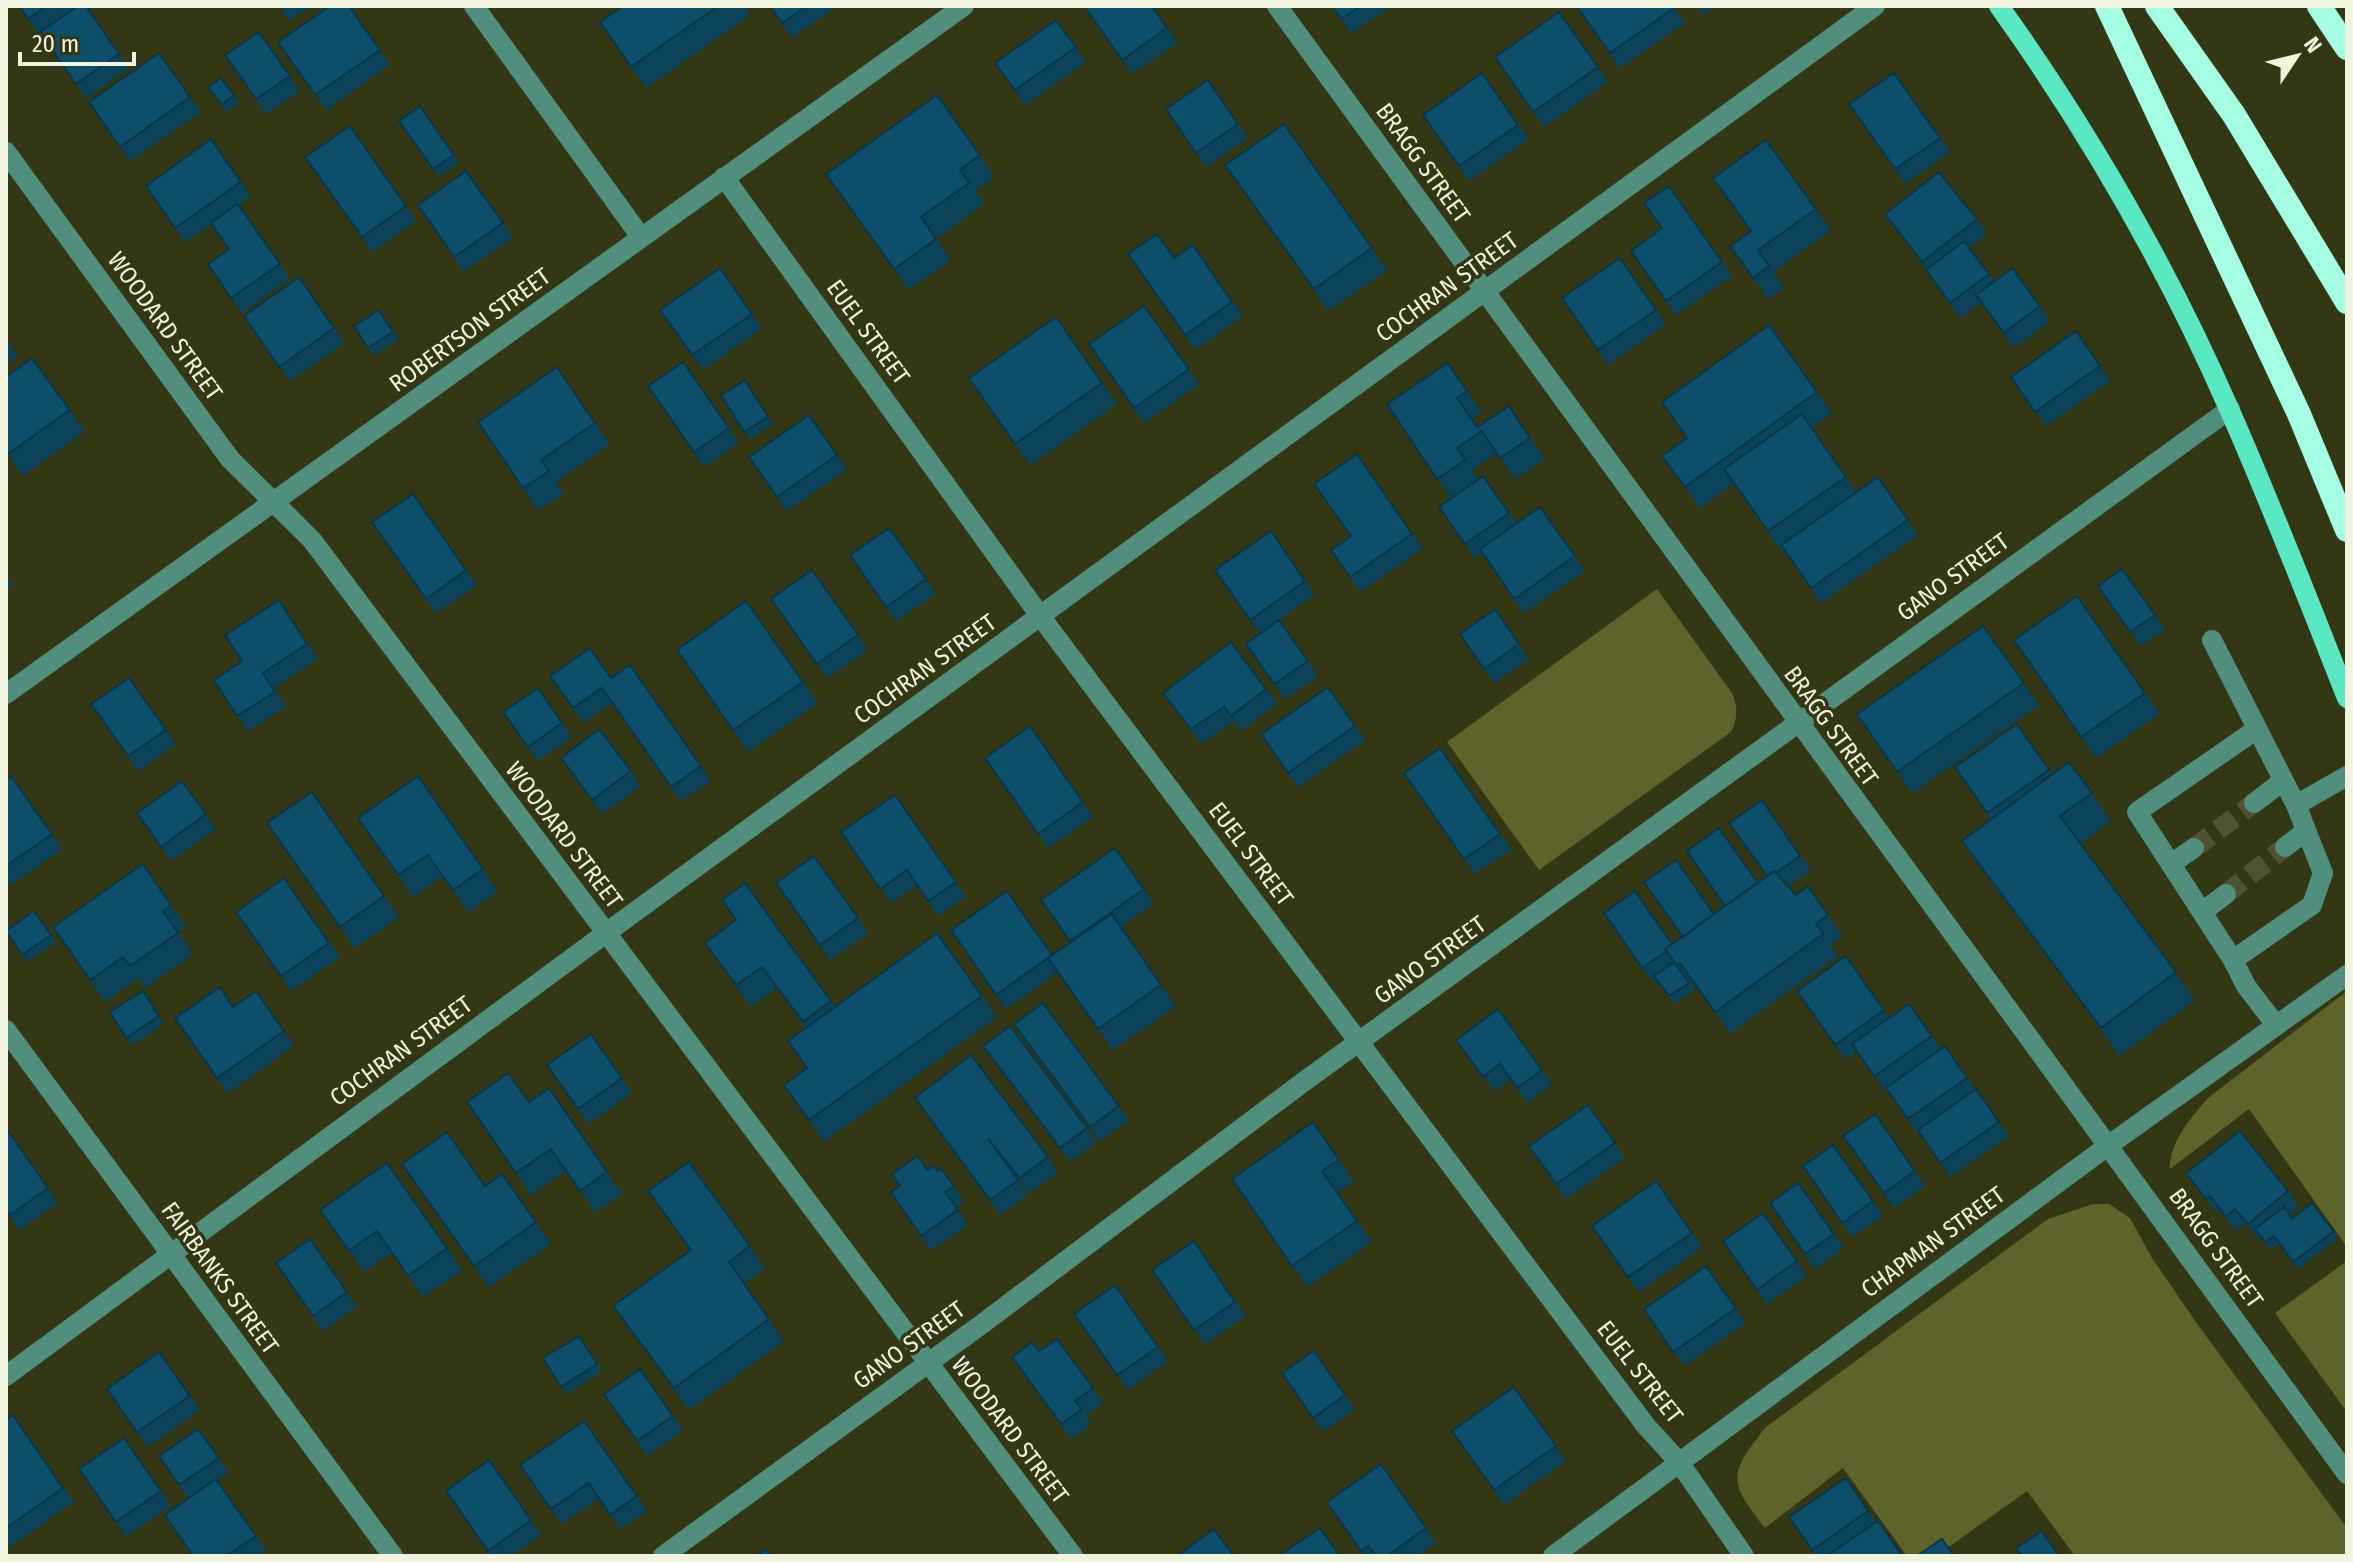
<svg xmlns="http://www.w3.org/2000/svg" width="2353" height="1562" font-family="'Fira Sans Condensed',sans-serif">
<style>
.green{fill:#5e6329}
.lines{fill:none;stroke-linecap:round;stroke-linejoin:round}
.minor-tunnel{stroke:#505331;stroke-width:20;stroke-dasharray:20 10;stroke-linecap:butt}
.minor{stroke:#508e7d;stroke-width:20}
.major{stroke:#59e7c4;stroke-width:20}
.highway{stroke:#a5fee4;stroke-width:24}
.wall{fill:#0b435b}
.building{fill:#0d4e6a;stroke:#09374a;stroke-width:2}
.labels{text-anchor:middle;dominant-baseline:central;stroke-width:7;stroke-linejoin:round;paint-order:stroke}
.street-label{font-size:24px;fill:#f0f3de;stroke:#343713}
</style>
<rect width="100%" height="100%" fill="#343713"/>
<!-- green -->
<path class="green" d="M1657,589L1732,693C1738,707 1738,718 1731,732L1539,870L1447,742Z
M2347,991V1247L2249,1109L2170,1169C2169,1143 2192,1116 2208,1098Z
M2093,1204H2109L2130,1218L2152,1258L2198,1325L2347,1528V1556H2075L2027,1491L1936,1556H1907L1843,1468L1765,1528C1729,1482 1727,1475 1766,1427L2048,1219Z
M2347,1261V1412L2275,1313Z"/>
<g class="lines">
<!-- minor-tunnel -->
<path class="minor-tunnel" d="M2194,848L2254,803
M2226,894L2285,847"/>
<!-- minor -->
<path class="minor" d="M474,6L641,237
M1277,6L2347,1474
M6,152L230,459L312,540L1073,1556
M724,177L1041,617L1646,1426L1679,1462L1744,1556
M2212,640L2296,805L2347,776
M6,694L964,6
M2257,729L2137,812L2233,960L2246,986L2276,1025
M2254,803L2283,781
M2285,847L2306,831
M2171,864L2194,848
M2202,912L2226,894
M2233,960L2312,905L2323,873L2296,805
M6,1030L393,1556
M6,1376L606,933L1875,6
M663,1556L982,1324L1302,1083L2230,409
M1553,1556L2109,1145L2347,975"/>
<!-- major -->
<path class="major" d="M1999,6C2089,132 2168,269 2230,411C2272,506 2309,602 2347,698"/>
<!-- highway -->
<path class="highway" d="M2107,6L2299,414L2347,530
M2157,6L2234,115L2347,302
M2319,6L2347,48"/>
</g>
<!-- wall -->
<path class="wall" d="M18,6H76L46,28L86,6L129,68L86,98L40,33L39,34Z
M278,6H311L289,21Z
M349,6L390,65L326,110L278,42Z
M623,6H743L750,15L646,88L600,22Z
M770,6H829L832,10L792,38Z
M1084,6H1152L1178,43L1132,74Z
M1332,6H1393L1351,33Z
M1576,6H1673L1685,23L1620,68Z
M1698,6H1716L1704,15Z
M1559,12L1608,82L1544,127L1495,57Z
M1056,20L1086,62L1025,105L995,63Z
M259,32L300,91L266,114L225,55Z
M159,53L201,112L130,161L89,102Z
M1482,73L1529,139L1469,181L1423,115Z
M1894,73L1950,152L1905,184L1849,104Z
M1208,80L1248,138L1207,167L1166,109Z
M208,88L234,95L240,102L227,112Z
M937,95L995,177L975,191L984,204L936,239L951,260L909,290L826,174Z
M420,106L459,162L438,177L399,121Z
M1284,124L1387,270L1328,311L1225,165Z
M350,126L416,221L372,252L305,157Z
M211,139L251,196L239,205L290,278L242,313L208,264L229,249L212,224L185,242L146,186Z
M1766,140L1831,230L1773,272L1784,288L1768,299L1730,246L1750,231Z
M466,171L513,237L464,272L418,205Z
M1669,186L1732,276L1676,315L1631,251L1662,228Z
M1885,214L1977,219L1987,234L1969,248L1994,282L2012,268L2050,321L2014,348L1981,302L1960,318L1926,270H1927Z
M1193,245L1243,316L1195,350L1128,254L1174,258Z
M1620,258L1666,324L1608,365L1562,298Z
M720,268L762,328L703,370L660,310Z
M299,277L345,343L290,381L244,316Z
M1144,306L1199,384L1144,423L1089,344Z
M379,310L399,339L374,356L354,326Z
M1056,317L1117,404L1030,465L969,378Z
M1769,325L1832,413L1811,428L1856,492L1878,477L1918,535L1821,603L1785,551L1783,553L1734,483L1700,508L1662,456L1687,438Z
M2076,331L2110,381L2046,426L2011,377Z
M6,339L18,356L6,365Z
M32,358L85,431L23,476L7,453L6,454V377Z
M683,362L739,443L704,467L648,386Z
M1448,363L1482,412L1472,419L1477,427L1509,406L1545,459L1515,479L1497,453L1472,470L1478,479L1483,476L1517,524L1540,507L1585,571L1524,613L1482,553L1475,558L1439,507L1451,498L1387,404Z
M557,367L610,444L556,482L564,493L538,510L478,422Z
M750,387L773,424L750,439L721,395Z
M809,415L847,469L787,511L749,457Z
M1357,454L1423,548L1361,592L1331,550L1351,536Z
M413,494L477,585L436,613L372,522Z
M889,528L936,594L896,621L850,555Z
M1271,531L1315,595L1279,620L1318,676L1285,699L1246,644L1260,634L1215,570Z
M2122,569L2165,629L2141,646L2098,586Z
M812,570L868,650L827,678L771,599Z
M6,574L13,585L6,590Z
M2077,596L2160,714L2096,758L2014,640Z
M279,600L318,659L274,688L286,706L248,731L214,680L242,661Z
M746,601L818,703L748,752L677,650Z
M1495,609L1529,659L1494,683L1460,634Z
M1983,626L2039,705L1912,793L1857,714Z
M630,665L711,781L681,801L612,703L583,723L550,676L611,678Z
M129,678L176,744L138,771L91,704Z
M1328,687L1365,740L1298,787L1261,734Z
M538,688L572,737L538,761L503,712Z
M1266,689L1277,704L1241,731L1234,721L1201,744L1163,693Z
M2017,724L2053,775L2069,762L2111,821L2080,844L2195,1000L2120,1056L1962,841L1991,820L1955,767Z
M1030,726L1093,817L1048,848L985,758Z
M1440,748L1511,849L1475,874L1404,773Z
M561,758L631,771L641,786L602,814Z
M11,776L62,849L11,885L6,878V780Z
M418,776L498,891L468,912L443,876L413,897L358,818Z
M182,781L216,829L171,861L137,813Z
M312,792L399,917L355,948L267,823Z
M895,795L966,897L938,916L917,885L891,903L841,832Z
M1762,800L1811,870L1788,886L1796,895L1808,886L1843,937L1831,945L1838,956L1730,1033L1695,985L1692,987L1694,990L1674,1004L1657,980L1653,983L1604,913L1672,944L1767,876Z
M1115,848L1154,903L1121,927L1176,1006L1113,1050L1058,972L1006,1009L951,930L1052,956L1071,942L1041,900Z
M814,856L868,933L830,960L776,883Z
M143,864L186,927L178,932L193,954L145,988L138,978L105,1002L53,927Z
M284,878L340,957L291,991L236,912Z
M745,883L835,1007L937,933L997,1017L824,1142L784,1085L807,1068L806,1028L777,988L751,1007L705,943L736,920L722,900Z
M34,911L56,942L27,962L6,932Z
M1846,956L1889,1018L1909,1004L1941,1049L1945,1046L2009,1136L1950,1177L1919,1133L1918,1134L1887,1089L1885,1091L1857,1051L1845,1059L1797,991Z
M143,991L164,1024L132,1045L110,1012Z
M256,991L294,1046L228,1093L175,1018L233,1007Z
M1043,1003L1129,1120L1100,1141L1014,1024Z
M1498,1009L1552,1084L1527,1103L1511,1079L1494,1091L1456,1040Z
M591,1034L632,1093L588,1124L547,1065Z
M983,1046L1087,1128L1097,1142L1070,1162Z
M549,1088L622,1194L595,1212L566,1170L531,1195L467,1102H529Z
M915,1098L1048,1157L1058,1172L1030,1193L1003,1159L1028,1195L1000,1215Z
M1588,1105L1625,1158L1566,1199L1529,1146Z
M1875,1114L1925,1186L1894,1208L1843,1136Z
M1313,1122L1354,1181L1338,1193L1372,1242L1307,1287L1232,1179Z
M6,1128L58,1203L20,1230L6,1210Z
M1833,1145L1883,1216L1852,1237L1803,1166Z
M689,1162L765,1268L744,1284L784,1341L689,1410L613,1306L691,1250Z
M387,1163L462,1270L423,1297L392,1253L364,1272L320,1210Z
M402,1164L485,1186L502,1174L551,1244L489,1287Z
M941,1169L964,1201L956,1207L968,1225L931,1250L891,1192L928,1170L938,1171Z
M2186,1173L2288,1191L2299,1206L2289,1214L2292,1218L2312,1203L2339,1238L2298,1269L2279,1243L2270,1250L2260,1237L2258,1239L2246,1223L2236,1231L2220,1211L2217,1213Z
M1656,1181L1702,1247L1639,1292L1592,1226Z
M1798,1183L1844,1248L1815,1269L1770,1203Z
M1763,1213L1807,1276L1767,1304L1723,1241Z
M310,1239L357,1307L323,1331L276,1263Z
M1194,1241L1246,1316L1205,1344L1152,1270Z
M1706,1266L1746,1323L1684,1366L1644,1309Z
M1115,1285L1168,1361L1128,1390L1074,1314Z
M579,1336L602,1371L566,1394L543,1358Z
M1057,1339L1103,1403L1086,1415L1092,1424L1071,1439L1012,1357L1039,1351Z
M1314,1351L1355,1409L1323,1432L1282,1373Z
M159,1352L200,1410L148,1447L107,1389Z
M640,1369L683,1430L647,1456L604,1394Z
M1514,1387L1566,1461L1504,1505L1452,1431Z
M13,1415L74,1502L7,1549L6,1420Z
M584,1421L647,1511L621,1529L599,1498L562,1524L520,1465Z
M198,1429L229,1472L217,1480L266,1550L257,1556H193L188,1498L159,1456Z
M124,1438L171,1506L126,1537L79,1469Z
M489,1460L541,1535L511,1556H491L446,1491Z
M1381,1464L1436,1543L1418,1556H1365L1327,1502Z
M1846,1478L1876,1522L1878,1521L1902,1556H1816L1789,1517Z"/>
<!-- building -->
<path class="building" d="M19,6H46L28,19Z
M78,6H86L119,54L76,84L40,32Z
M330,6H349L380,50L315,95L278,42Z
M623,6H718L631,67L600,22Z
M770,6H807L782,23Z
M1084,6H1152L1167,28L1122,60Z
M1332,6H1361L1341,19Z
M1576,6H1673L1674,8L1610,53Z
M1559,12L1598,67L1533,112L1495,57Z
M1056,20L1076,47L1015,90L995,63Z
M259,32L290,76L256,99L225,55Z
M159,53L190,97L120,147L89,102Z
M1482,73L1518,125L1459,166L1423,115Z
M1894,73L1940,138L1895,169L1849,104Z
M221,78L234,95L222,105L208,88Z
M1208,80L1238,124L1196,153L1166,109Z
M937,95L980,155L960,170L969,183L921,217L936,239L894,269L826,174Z
M420,106L454,155L433,169L399,121Z
M1284,124L1372,248L1314,289L1225,165Z
M350,126L406,206L362,237L305,157Z
M211,139L241,182L175,228L146,186Z
M1766,140L1816,209L1758,250L1769,266L1753,278L1730,246L1751,231L1713,178Z
M466,171L503,223L454,257L418,205Z
M1939,172L1977,219L1922,262L1885,214Z
M1669,186L1722,262L1666,301L1631,251L1662,228L1644,203Z
M238,204L280,264L231,298L208,264L229,249L211,223Z
M1157,234L1174,258L1193,245L1232,302L1185,335L1128,254Z
M1964,241L1989,274L1950,303L1926,270Z
M1620,258L1656,310L1598,350L1562,298Z
M720,268L752,314L692,355L660,310Z
M2012,268L2040,306L2004,333L1976,295Z
M299,277L334,328L279,367L244,316Z
M1144,306L1189,369L1134,408L1089,344Z
M379,310L393,332L368,348L354,326Z
M1056,317L1102,383L1015,444L969,378Z
M1769,325L1817,392L1685,487L1662,456L1687,438L1662,402Z
M2076,331L2100,366L2035,412L2011,377Z
M32,358L70,410L8,454L6,451V377Z
M683,362L729,428L694,452L648,386Z
M1448,363L1467,391L1457,398L1477,427L1509,406L1530,438L1500,458L1482,431L1457,448L1465,460L1437,479L1387,404Z
M557,367L595,423L541,460L549,471L523,488L478,422Z
M745,380L768,417L744,432L721,395Z
M1802,414L1846,477L1768,531L1724,469Z
M809,415L837,455L777,497L749,457Z
M1357,454L1412,534L1350,577L1331,550L1351,536L1314,484Z
M1483,476L1509,513L1465,544L1439,507Z
M1878,477L1908,520L1811,588L1781,545Z
M413,494L466,570L426,599L372,522Z
M1540,507L1575,556L1514,599L1480,549Z
M889,528L926,579L886,607L850,555Z
M1271,531L1305,581L1250,620L1215,570Z
M2122,569L2155,615L2130,632L2098,586Z
M812,570L858,635L817,664L771,599Z
M2077,596L2145,693L2081,737L2014,640Z
M279,600L307,644L263,673L275,692L237,716L214,680L242,661L225,635Z
M746,601L803,682L733,730L677,650Z
M1495,609L1519,644L1484,669L1460,634Z
M1279,620L1308,661L1274,684L1246,644Z
M1983,626L2024,683L1897,772L1857,714Z
M1231,642L1266,689L1231,716L1224,707L1191,729L1163,693Z
M590,648L611,678L630,665L701,766L671,787L602,688L573,708L550,676Z
M129,678L166,730L128,756L91,704Z
M1328,687L1355,726L1288,773L1261,734Z
M538,688L562,723L528,747L503,712Z
M2017,724L2049,770L1987,813L1955,767Z
M1030,726L1083,802L1038,834L985,758Z
M599,729L631,771L592,800L561,758Z
M1440,748L1500,834L1464,859L1404,773Z
M2069,762L2092,793L2060,816L2176,972L2101,1028L1962,841Z
M11,776L52,834L6,866V780Z
M418,776L483,869L453,890L428,855L398,875L358,818Z
M182,781L206,814L161,847L137,813Z
M312,792L384,896L340,927L267,823Z
M895,795L956,882L928,901L907,870L880,889L841,832Z
M1762,800L1800,856L1776,873L1774,871L1767,876L1729,823Z
M1719,828L1758,883L1725,906L1687,851Z
M1115,848L1144,889L1070,941L1041,900Z
M814,856L858,918L820,945L776,883Z
M1676,860L1714,914L1683,937L1644,882Z
M143,864L171,905L163,911L178,933L130,966L123,957L90,980L53,927Z
M1774,871L1796,895L1808,886L1828,915L1816,924L1823,934L1715,1012L1680,963L1677,966L1665,949Z
M284,878L329,943L281,976L236,912Z
M745,883L831,1001L803,1022L762,967L736,985L705,943L736,920L722,900Z
M1007,891L1052,955L996,995L951,930Z
M1635,891L1672,944L1665,949L1667,951L1642,968L1604,913Z
M34,911L51,935L22,955L6,931Z
M1112,914L1161,985L1098,1029L1048,958Z
M937,933L982,996L809,1120L784,1085L807,1068L788,1041Z
M1846,956L1884,1010L1835,1045L1797,991Z
M1674,962L1689,983L1669,996L1654,976Z
M220,987L233,1007L256,991L284,1031L217,1078L175,1018Z
M143,991L159,1016L126,1038L110,1012Z
M1043,1003L1119,1106L1090,1127L1014,1024Z
M1909,1004L1932,1036L1874,1076L1852,1044Z
M1498,1009L1542,1070L1517,1088L1500,1064L1483,1077L1456,1040Z
M1010,1026L1087,1128L1060,1148L983,1046Z
M591,1034L622,1078L578,1109L547,1065Z
M1945,1046L1967,1078L1908,1119L1886,1088Z
M971,1055L1048,1157L1020,1178L988,1139L1018,1180L990,1200L915,1098Z
M508,1073L529,1102L549,1088L607,1172L580,1191L551,1149L516,1173L467,1102Z
M1976,1089L1999,1122L1940,1163L1918,1130Z
M1588,1105L1615,1143L1556,1184L1529,1146Z
M1875,1114L1915,1171L1884,1193L1843,1136Z
M1313,1122L1339,1160L1322,1171L1357,1221L1292,1266L1232,1179Z
M6,1128L48,1188L10,1215L6,1210Z
M2240,1131L2288,1191L2248,1224L2235,1209L2226,1217L2210,1196L2206,1199L2186,1173Z
M447,1132L485,1186L502,1174L536,1222L474,1266L402,1164Z
M1833,1145L1873,1201L1842,1223L1803,1166Z
M918,1156L927,1170L934,1165L938,1171L941,1169L954,1186L945,1192L958,1210L921,1236L891,1192L900,1186L892,1174Z
M689,1162L750,1246L729,1262L769,1319L674,1388L613,1306L691,1250L648,1191Z
M387,1163L447,1248L408,1276L377,1231L349,1251L320,1210Z
M1656,1181L1692,1233L1628,1277L1592,1226Z
M1798,1183L1834,1234L1805,1254L1770,1203Z
M2312,1203L2334,1231L2293,1262L2274,1236L2265,1242L2255,1229L2284,1207L2292,1218Z
M1763,1213L1797,1261L1757,1290L1723,1241Z
M310,1239L347,1292L313,1316L276,1263Z
M1194,1241L1235,1302L1194,1330L1152,1270Z
M1706,1266L1736,1308L1673,1352L1644,1309Z
M1115,1285L1158,1347L1117,1375L1074,1314Z
M579,1336L597,1364L561,1387L543,1358Z
M1057,1339L1093,1388L1075,1401L1082,1409L1061,1424L1012,1357L1032,1342L1039,1351Z
M1314,1351L1345,1395L1313,1418L1282,1373Z
M159,1352L190,1396L137,1432L107,1389Z
M640,1369L673,1416L637,1441L604,1394Z
M1514,1387L1556,1446L1494,1490L1452,1431Z
M13,1415L63,1488L6,1528V1420Z
M584,1421L637,1496L610,1515L589,1483L551,1509L520,1465Z
M198,1429L219,1458L179,1485L159,1456Z
M124,1438L161,1491L116,1522L79,1469Z
M489,1460L531,1520L488,1551L446,1491Z
M1381,1464L1426,1528L1387,1556H1376L1368,1546L1361,1551L1327,1502Z
M1846,1478L1868,1511L1812,1550L1789,1517Z
M216,1479L256,1536L226,1556H193L165,1515Z
M1878,1521L1901,1554L1899,1556H1827Z
M1320,1528L1340,1556H1281L1280,1555Z
M1214,1529L1234,1556H1177Z
M2042,1531L2059,1556H2022L2016,1548Z
M1942,1539L1954,1556H1917Z
M766,1549L771,1556H757Z"/>
<g class="labels">
<!-- street labels -->
<g class="street-label">
<text transform="translate(1423 163) rotate(54)">BRAGG STREET</text>
<text transform="translate(1447 287) rotate(-36)">COCHRAN STREET</text>
<text transform="translate(165 326) rotate(54)">WOODARD STREET</text>
<text transform="translate(470 330) rotate(-36)">ROBERTSON STREET</text>
<text transform="translate(868 332) rotate(54)">EUEL STREET</text>
<text transform="translate(1953 577) rotate(-36)">GANO STREET</text>
<text transform="translate(925 669) rotate(-36)">COCHRAN STREET</text>
<text transform="translate(1831 726) rotate(54)">BRAGG STREET</text>
<text transform="translate(564 835) rotate(53)">WOODARD STREET</text>
<text transform="translate(1251 854) rotate(53)">EUEL STREET</text>
<text transform="translate(1430 960) rotate(-36)">GANO STREET</text>
<text transform="translate(401 1051) rotate(-36)">COCHRAN STREET</text>
<text transform="translate(1933 1242) rotate(-36)">CHAPMAN STREET</text>
<text transform="translate(2216 1248) rotate(54)">BRAGG STREET</text>
<text transform="translate(220 1278) rotate(54)">FAIRBANKS STREET</text>
<text transform="translate(909 1345) rotate(-36)">GANO STREET</text>
<text transform="translate(1640 1372) rotate(52)">EUEL STREET</text>
<text transform="translate(1010 1430) rotate(53)">WOODARD STREET</text>
</g>
</g>
<!-- border -->
<rect width="2353" height="1562" fill="none" stroke="#f0f3de" stroke-width="16"/>
<!-- north arrow -->
<g transform="translate(2297 56) rotate(55)" stroke="#343713" stroke-width="6" paint-order="stroke">
<path d="M0-6L14 30L0 20L-14 30Z" fill="#f0f3de"/>
<text y="-12" font-size="22" font-weight="bold" text-anchor="middle" fill="#f0f3de">N</text>
</g>
<!-- scale -->
<path d="M20 52v12h114v-12" fill="none" stroke="#f0f3de" stroke-width="4"/>
<text x="32" y="52" font-size="24" fill="#f0f3de" stroke="#343713" stroke-width="6" paint-order="stroke">20 m</text>
</svg>
